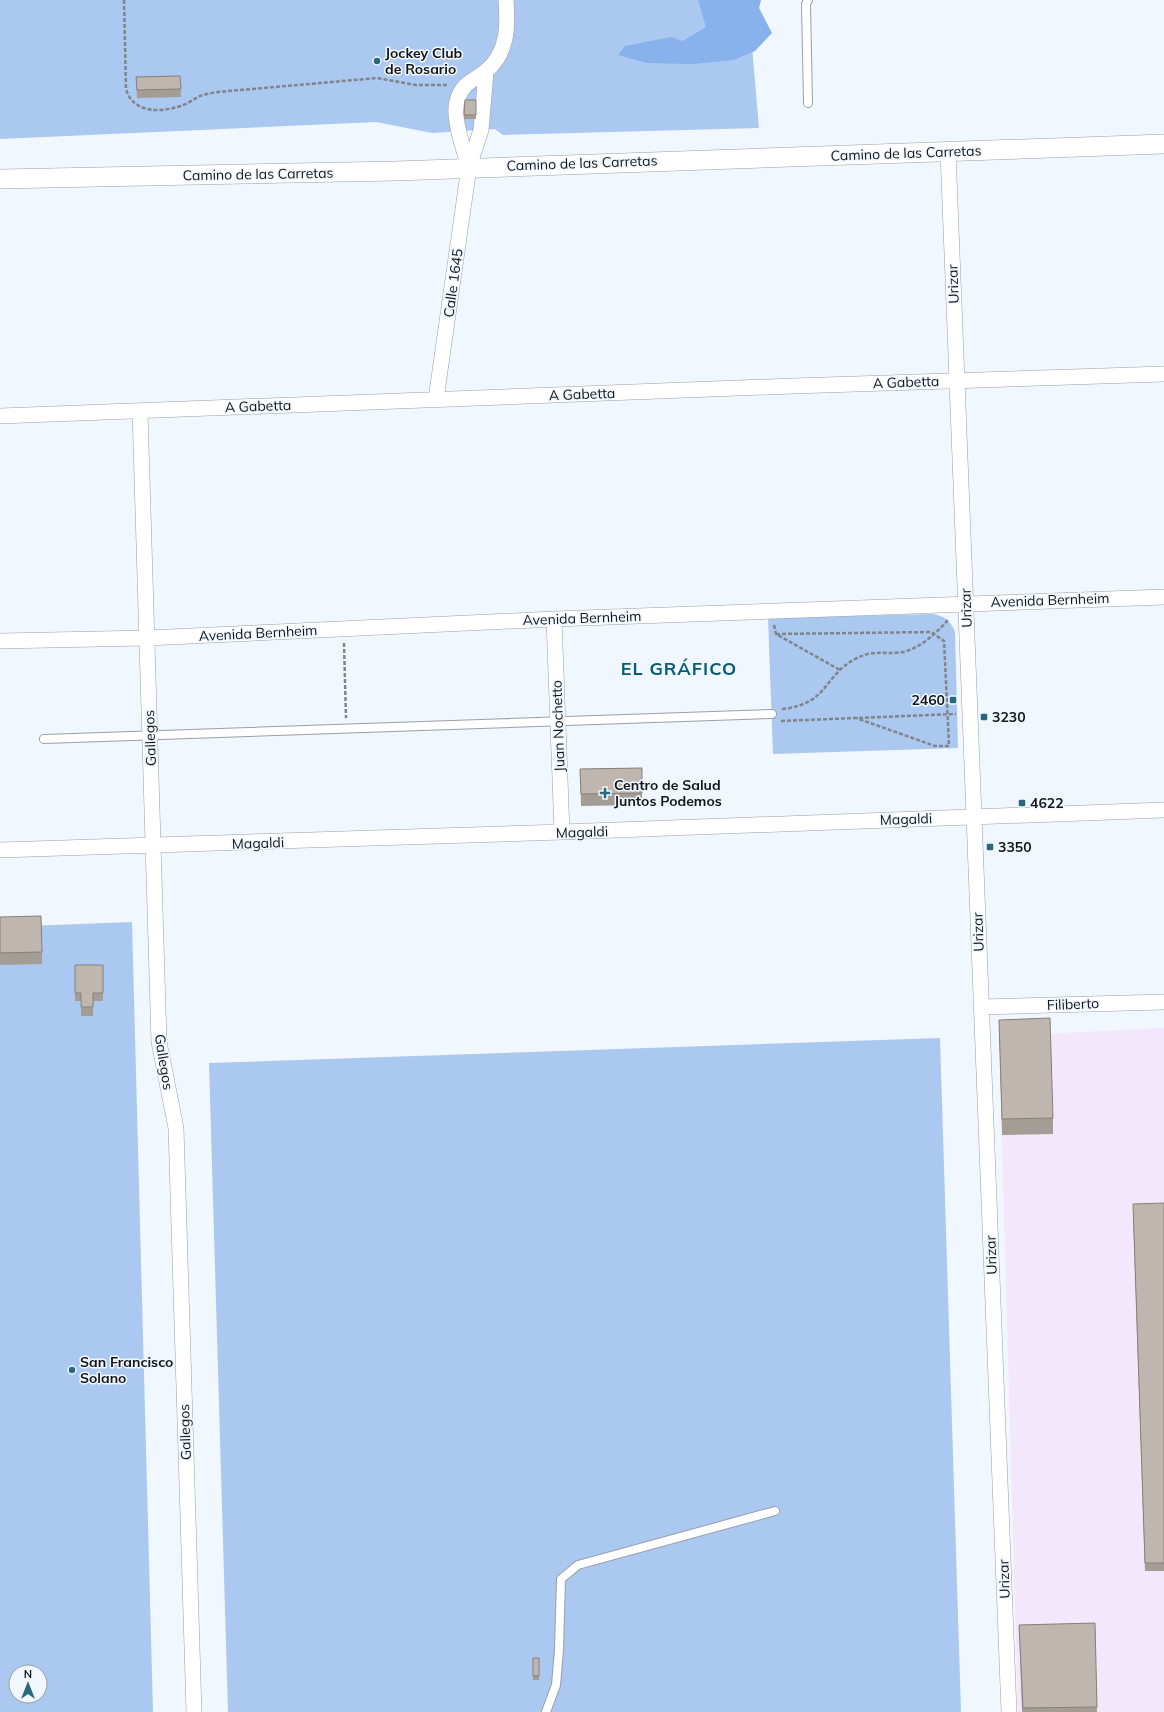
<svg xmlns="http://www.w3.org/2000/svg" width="1164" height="1712" font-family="Mulish,sans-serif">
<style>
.commercial{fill:#f3e7fb}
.green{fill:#abc8f0;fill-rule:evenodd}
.forest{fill:#88b2eb}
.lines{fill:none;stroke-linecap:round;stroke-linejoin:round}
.service-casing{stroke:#999fa8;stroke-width:10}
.minor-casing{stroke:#999fa8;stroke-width:16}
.tertiary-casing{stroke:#999fa8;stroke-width:20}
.path{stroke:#80858a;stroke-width:2.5;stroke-dasharray:4 2;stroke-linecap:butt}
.service{stroke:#fff;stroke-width:8}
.minor{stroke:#fff;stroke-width:15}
.tertiary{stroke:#fff;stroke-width:19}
.wall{fill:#a49d96}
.building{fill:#bfb7af;stroke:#86807a}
.poi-dot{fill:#29697e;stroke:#f1f7fe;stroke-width:1.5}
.labels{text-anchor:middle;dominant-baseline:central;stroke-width:3;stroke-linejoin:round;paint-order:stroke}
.poi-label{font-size:14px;font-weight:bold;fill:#131619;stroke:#f1f7fe;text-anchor:start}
.street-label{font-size:14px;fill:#131619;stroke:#f1f7fe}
.district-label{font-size:18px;font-weight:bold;letter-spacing:1px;fill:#075d73;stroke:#f1f7fe}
</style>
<rect width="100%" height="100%" fill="#f1f7fe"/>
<!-- commercial -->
<path class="commercial" d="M1164,1028V1712H1018L999,1036Z"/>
<!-- green -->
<path class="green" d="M0,0H748L759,128L503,135L495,129L432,133L376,122L0,139Z
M932,614C945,616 950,620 955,632L958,748L773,754L768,618Z
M132,922L153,1712H0V927ZM16,1672H40V1696H16Z
M940,1038L961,1712H228L209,1063Z"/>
<!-- forest -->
<path class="forest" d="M698,0H761L759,8L772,33L755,51L734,60L693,64L647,63L618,55L625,46L671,37L683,41L706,27Z"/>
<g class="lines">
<defs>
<path id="service" d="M808,103L806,4L808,0
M44,739L772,714
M546,1712L556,1685L559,1650L561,1579L578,1565L775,1511"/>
<path id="minor" d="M948,151L1009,1712
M469,167C464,150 452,118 457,101C463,81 473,82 486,71C508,53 508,26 506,0
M436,399L469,167L481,130L486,72
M140,411L159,1042L176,1128L194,1712
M0,416L793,386L1164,374
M554,619L562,832
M0,641L147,638L554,619L1164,597
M0,850L562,832L1164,810
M981,1007L1164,1002"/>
<path id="tertiary" d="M0,179L395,171L1164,144"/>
</defs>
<!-- service casing -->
<use href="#service" class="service-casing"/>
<!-- minor casing -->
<use href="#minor" class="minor-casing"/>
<!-- tertiary casing -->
<use href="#tertiary" class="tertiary-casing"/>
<!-- path -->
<path class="path" d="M124,0L126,89C133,114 162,113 183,105C189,103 194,99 200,96C205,94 212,93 218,92L377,78L416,85H447
M774,625L776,634L840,670
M776,634L931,632L944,641L949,746H935L856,718
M344,643L346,718
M782,709C829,704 823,676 855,659C873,649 885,655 903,652C921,648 936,633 948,620
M781,721L956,714"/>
<!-- service -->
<use href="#service" class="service"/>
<!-- minor -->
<use href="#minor" class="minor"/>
<!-- tertiary -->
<use href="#tertiary" class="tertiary"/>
</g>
<!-- wall -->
<path class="wall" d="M180,76L181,97L137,98L136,77Z
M465,100H476V119H464Z
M642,768V805L581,806L580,769Z
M0,917L42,952V964L0,965Z
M75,965H103V1001H93V1016H81V1001H75Z
M999,1020L1053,1118V1134L1002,1135Z
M1164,1203V1571H1145L1133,1212Z
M1095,1623L1097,1712H1022L1019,1625Z
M533,1658H539V1680H533Z"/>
<!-- building -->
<path class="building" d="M180,76L181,89L137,90L136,77Z
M465,100H476V115H464Z
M642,768V793L581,794L580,769Z
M41,916L42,952L0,953V917Z
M75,965H103V993H93V1007H81V993H75Z
M1050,1018L1053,1118L1002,1119L999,1020Z
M1164,1203V1563H1145L1133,1204Z
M1095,1623L1097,1707L1023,1708L1019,1625Z
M533,1658H539V1676H533Z"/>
<!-- markers -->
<g class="poi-dot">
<circle cx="377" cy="61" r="4"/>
<rect x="949" y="696" width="8" height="8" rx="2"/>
<rect x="980" y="713" width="8" height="8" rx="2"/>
<path d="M603 787h4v4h4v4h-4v4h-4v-4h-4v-4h4z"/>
<rect x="1018" y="799" width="8" height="8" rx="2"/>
<rect x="986" y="843" width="8" height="8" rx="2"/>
<circle cx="72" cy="1370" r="4"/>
</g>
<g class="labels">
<!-- poi labels -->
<g class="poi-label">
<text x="385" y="53">Jockey Club<tspan x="385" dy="16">de Rosario</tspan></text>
<text x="945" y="700" text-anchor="end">2460</text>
<text x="992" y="717">3230</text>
<text x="614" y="785">Centro de Salud<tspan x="614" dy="16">Juntos Podemos</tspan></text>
<text x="1030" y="803">4622</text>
<text x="998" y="847">3350</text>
<text x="80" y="1362">San Francisco<tspan x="80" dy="16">Solano</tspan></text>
</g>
<!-- street labels -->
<g class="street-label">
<text transform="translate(906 153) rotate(-2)">Camino de las Carretas</text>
<text transform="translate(582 163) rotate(-2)">Camino de las Carretas</text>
<text transform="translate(258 174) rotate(-1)">Camino de las Carretas</text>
<text transform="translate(453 283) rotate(-82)">Calle 1645</text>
<text transform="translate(953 284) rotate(-92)">Urizar</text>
<text transform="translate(906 382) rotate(-2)">A Gabetta</text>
<text transform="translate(582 394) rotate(-2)">A Gabetta</text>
<text transform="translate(258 406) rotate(-2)">A Gabetta</text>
<text transform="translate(1050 600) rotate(-2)">Avenida Bernheim</text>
<text transform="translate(966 608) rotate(-92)">Urizar</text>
<text transform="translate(582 618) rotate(-2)">Avenida Bernheim</text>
<text transform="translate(258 633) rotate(-3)">Avenida Bernheim</text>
<text transform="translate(558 726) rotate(-92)">Juan Nochetto</text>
<text transform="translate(150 738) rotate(-92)">Gallegos</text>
<text transform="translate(906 819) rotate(-2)">Magaldi</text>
<text transform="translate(582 832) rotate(-2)">Magaldi</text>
<text transform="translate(258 843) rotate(-2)">Magaldi</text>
<text transform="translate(978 932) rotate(-92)">Urizar</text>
<text transform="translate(1073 1004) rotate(-2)">Filiberto</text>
<text transform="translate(164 1062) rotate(81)">Gallegos</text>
<text transform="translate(991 1255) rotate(-92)">Urizar</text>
<text transform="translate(185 1432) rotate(-92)">Gallegos</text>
<text transform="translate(1004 1579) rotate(-92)">Urizar</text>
</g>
<!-- district labels -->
<g class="district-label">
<text x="679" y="668">EL GRÁFICO</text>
</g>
</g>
<!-- north arrow -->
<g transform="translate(28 1684)"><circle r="19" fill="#f1f7fe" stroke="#989da2"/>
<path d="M0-3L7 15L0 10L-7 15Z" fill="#29697e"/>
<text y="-6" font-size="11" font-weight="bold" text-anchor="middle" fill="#131619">N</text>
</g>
</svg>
